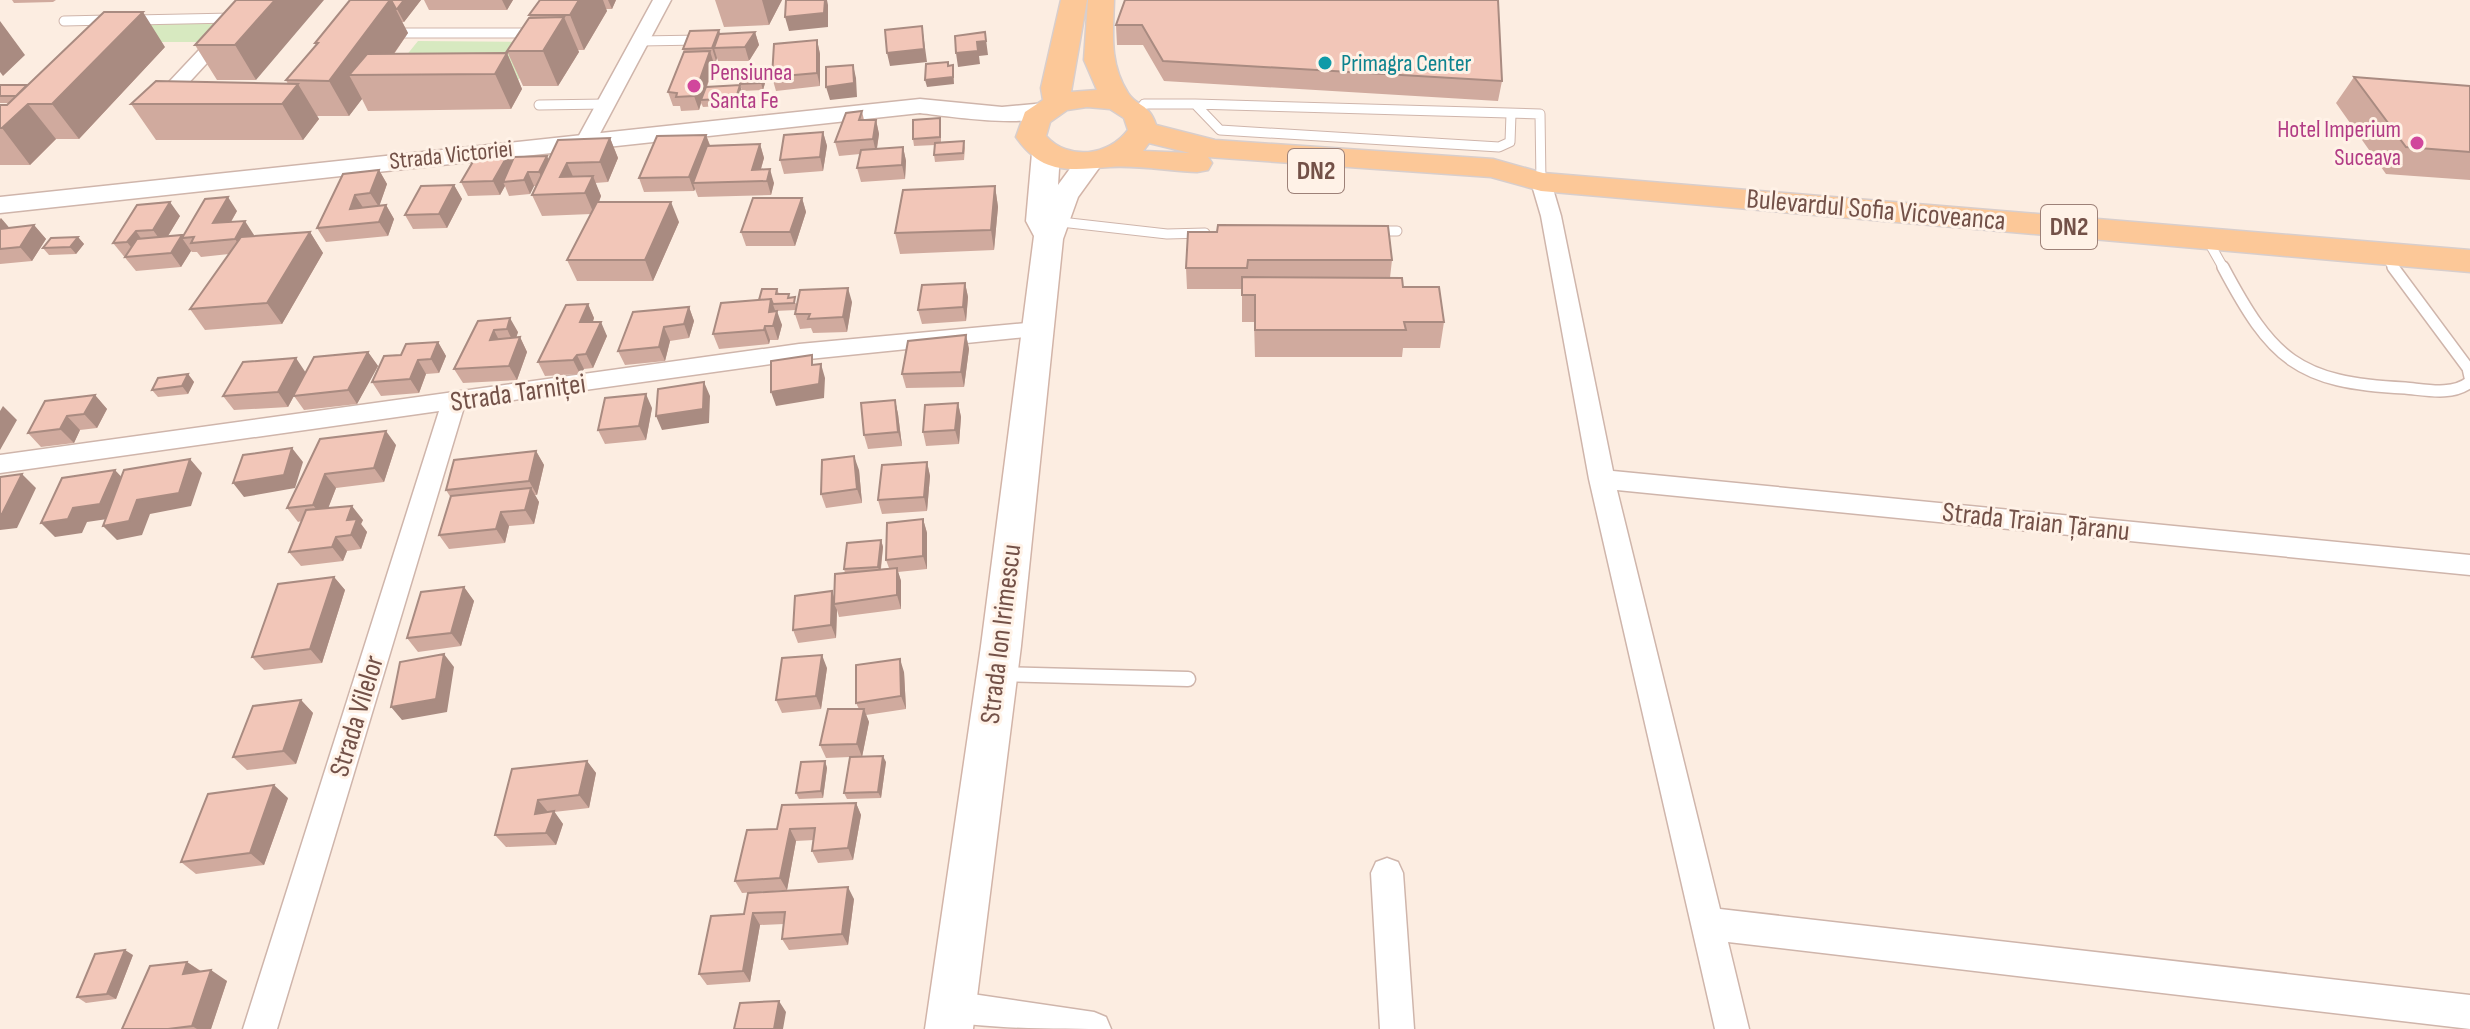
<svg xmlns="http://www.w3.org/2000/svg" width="2470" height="1029" font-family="'Sofia Sans Condensed',sans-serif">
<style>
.green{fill:#d7e9c0}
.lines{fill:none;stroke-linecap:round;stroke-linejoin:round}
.service-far2-casing{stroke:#cfb5ab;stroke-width:11}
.service-far1-casing{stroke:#cfb5ab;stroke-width:14}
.service-casing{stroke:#cfb5ab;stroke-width:17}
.minor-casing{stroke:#cfb5ab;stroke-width:3}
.tertiary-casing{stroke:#cfb5ab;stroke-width:3}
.secondary-casing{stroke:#d2b4a8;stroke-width:3}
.primary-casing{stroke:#d8cecc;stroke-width:3}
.service-far2{stroke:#fff;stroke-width:9}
.service-far1{stroke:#fff;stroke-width:11}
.service{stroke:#fff;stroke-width:14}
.minor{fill:#fff;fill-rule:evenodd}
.tertiary{fill:#fff;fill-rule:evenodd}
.secondary{fill:#fff;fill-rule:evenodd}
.primary{fill:#fcc898;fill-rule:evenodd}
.wall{fill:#d0aa9e}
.shaded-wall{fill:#a98b81}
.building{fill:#f2c6b8;stroke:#a98b81;stroke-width:2}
.culture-dot{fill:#0f9aa8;stroke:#fff2e7;stroke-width:3}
.hotel-dot{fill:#d1479c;stroke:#fff2e7;stroke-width:3}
.labels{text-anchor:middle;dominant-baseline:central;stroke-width:6;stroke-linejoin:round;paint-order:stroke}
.far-culture-label{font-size:24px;fill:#0d838f;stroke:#fff2e7;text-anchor:start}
.far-hotel-label{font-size:24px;fill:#b23c85;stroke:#fff2e7;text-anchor:start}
.far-street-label{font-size:24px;fill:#735148;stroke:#fff2e7}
.shield{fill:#fff2e7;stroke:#9d8178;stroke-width:2}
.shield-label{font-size:26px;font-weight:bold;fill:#735148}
.street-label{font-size:28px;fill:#735148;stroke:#fff2e7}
</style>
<rect width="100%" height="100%" fill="#fcede1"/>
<!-- green -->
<path class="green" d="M143,23H219L204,42H124Z
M418,41L545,42L516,83L385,82Z"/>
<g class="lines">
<defs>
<path id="service-far2" d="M135,20L232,18
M64,21L108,20
M393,33H535
M640,41L701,40
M1195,104L1540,114L1541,182
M539,105L606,104
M1138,114L1144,104H1195L1220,130L1499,147L1510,142L1511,114
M1052,221L1167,234L1205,233
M1375,231H1397
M2207,239L2224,269
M2383,253L2395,269"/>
<path id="service-far1" d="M2223,267C2272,359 2297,383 2405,388C2427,390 2452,396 2470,382
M2393,267L2468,368L2470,377"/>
<path id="service" d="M1001,674L1188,679"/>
<path id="minor" d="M246,0H265L184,88L200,92V100L168,98V83Z
M653,0H671L596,141L593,145H579L576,141Z
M1541,176L1551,182L1561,216L1613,471L2470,555V575L1617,490L1720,909L2470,995V1029L1728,942L1749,1029H1715L1589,479L1541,216L1531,182Z
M1037,322L1048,330L1045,335L799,360L464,407L277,1029H243L439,411L0,473V455L799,344Z
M1387,858L1398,862L1403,873L1414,1029H1380L1371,873L1376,862Z
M952,991L1094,1012L1106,1017L1111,1029C1061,1029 986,1029 940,1020L935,1008L940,996Z"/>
<path id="tertiary" d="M920,99L1002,107L1046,103L1058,110C1042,131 946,116 920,113L0,213V197Z"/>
<path id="secondary" d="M1046,145L1056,147L1060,153L1058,185L1080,155H1100L1104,161L1078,197L1063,239L1021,646L973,1029H925L981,646L1034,236L1026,221L1032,153L1036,147Z"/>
<path id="primary" d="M1061,0H1087L1071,92L1097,90L1084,60L1088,0H1114C1113,34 1109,63 1128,93C1137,107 1149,103 1156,125L1215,140L1493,159L1543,173L2470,250V272L1541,191L1491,177L1208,157L1212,163L1208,170L1197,172C1169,171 1138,165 1110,167C1069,170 1042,175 1016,137L1025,112L1043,100L1041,88ZM1087,107L1110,109L1124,118L1128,130C1109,156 1068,161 1046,136L1050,122L1067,110ZM1149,143L1190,153L1143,151Z"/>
</defs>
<!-- service-far2 casing -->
<use href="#service-far2" class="service-far2-casing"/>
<!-- service-far1 casing -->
<use href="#service-far1" class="service-far1-casing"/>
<!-- service casing -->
<use href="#service" class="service-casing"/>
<!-- minor casing -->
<use href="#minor" class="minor-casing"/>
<!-- tertiary casing -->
<use href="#tertiary" class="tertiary-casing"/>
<!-- secondary casing -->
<use href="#secondary" class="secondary-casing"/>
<!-- primary casing -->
<use href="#primary" class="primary-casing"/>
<!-- service-far2 -->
<use href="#service-far2" class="service-far2"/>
<!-- service-far1 -->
<use href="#service-far1" class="service-far1"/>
<!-- service -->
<use href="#service" class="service"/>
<!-- minor -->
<use href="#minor" class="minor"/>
<!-- tertiary -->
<use href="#tertiary" class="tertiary"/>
<!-- secondary -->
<use href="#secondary" class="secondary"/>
<!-- primary -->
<use href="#primary" class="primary"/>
</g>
<!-- wall -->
<path class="wall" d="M12,0H56L53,2L14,3Z
M236,0L256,80H217L195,45Z
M350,0H421L404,22H402L408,33L394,54L507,53L522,89L511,109L368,111L362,99L349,116H317L319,119L303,140H156L131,104L288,84L286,80L316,45L315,43Z
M424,0H525H513L507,10H429Z
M540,0H616L612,9H606L607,11L584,50H578L579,52L558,86H523L507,51L530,18L529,15Z
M715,0H782L769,25L724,27Z
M1125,0L1502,81L1498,101L1164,81L1143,45H1117L1116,25Z
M755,32L759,45L749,61H718L717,58L716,61L713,62L714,64L707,87L740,85L742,92L738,105L703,107L701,103L699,110L681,111L680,106H673L668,92L684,52L683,49L720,34Z
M817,40L820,54V86L776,91L772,77Z
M165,47L79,139H56L30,165H0V105H7L9,103H0V85H27Z
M2354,77L2470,86V180L2386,174L2336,103Z
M765,83L763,90L742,91L740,84Z
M862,111L864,120H876L879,134L877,149L903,147L906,161L905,179L861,182L857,168L860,154L839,156L835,142Z
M941,125V142L964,141L965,148L964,160L935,162L934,155L935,145L914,146L913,139Z
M823,132L827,146L823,171L784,174L780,160Z
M706,135L710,145L760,144L764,158L761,169L774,183L771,195L698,197L695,189L694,191L644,192L639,178Z
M610,138L618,158L608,182L595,183L601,196L599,202L679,222L653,281H577L567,260L591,214L542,216L532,195L536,186H534L530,194L509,196L505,186L500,195L468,196L461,182L513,160L547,156L548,160Z
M379,170L387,184L379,206L386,205L394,219L388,236L326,242L317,228Z
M454,185L462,199L447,228L413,229L405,215Z
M995,186L998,207L994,250L900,254L895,233Z
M802,198L806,212L795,246H746L741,232Z
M137,205L180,216L168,236H183L237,211L231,222L254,235V236L310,232L323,253L282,324L205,330L190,309L229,254L201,257L197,252H192L191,251L181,267L136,271L113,243Z
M0,218L9,228L34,225L46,239L32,261L0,264Z
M1188,232L1392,260L1390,278L1444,322L1440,348H1403L1402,357H1255L1254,322H1242V289H1187L1186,268Z
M78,237L84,244L76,254L49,255L43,248Z
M965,283L968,297L966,321L922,324L918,310Z
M777,289L779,294L797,304L852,302L847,332L813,333L811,328L800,329L795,314L796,310L775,311L782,325L778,340H770L769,344L719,349L713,334L759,300Z
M588,304L594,318L593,322L607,336L593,368L584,369L580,374L545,376L538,362Z
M689,307L694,321L689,338L670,341L665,361L625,365L618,351Z
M478,321L518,332L516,338L520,337L527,352L517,380L463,383L454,369Z
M966,335L969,349L964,387L906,388L902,374Z
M438,342L446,356L439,373L426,374L419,393L381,396L372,382L401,355Z
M368,352L378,366L357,404L304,410L294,396L288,407L234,410L223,396L306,373Z
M188,374L194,382L188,394L158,397L152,390Z
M95,395L107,409L97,428L80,430L74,443L41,447L28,433Z
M895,400L898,414L902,446L868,449L864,435Z
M958,403L961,417L959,444L926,446L923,432Z
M652,408L646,440L605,444L598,430Z
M320,439L396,445L384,482L336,488L328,508L363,520L361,524L367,532L361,549L347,551L343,561L301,566L289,552L301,521L298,522L287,508Z
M536,451L544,465L537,495H535L539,502L534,524L509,526L505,543L449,549L439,535L451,498L446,490Z
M927,462L930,476L927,511L882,514L878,500Z
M859,470L862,503L826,508L821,494Z
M923,519L927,533V569L898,572L901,581V609L839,617L837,610L836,638L798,643L793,630L835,599L845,573L844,569L881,540L883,547L881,569L889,568L886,560Z
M334,577L345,590L322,663L264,670L252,657Z
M464,587L474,601L461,646L418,652L407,638Z
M827,668L821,709L782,713L776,700Z
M904,672L906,709L866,715L869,722L862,757L886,762L881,798L847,799L844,793L850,757L826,758L820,745L859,709L856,703Z
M301,700L313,713L296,764L247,770L233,757Z
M587,761L596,773L589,808L554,812L563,824L556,845L506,847L495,835Z
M825,761L827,768L823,798L799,799L796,793Z
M288,798L264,865L196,874L181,862Z
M856,803L861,815L853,860L818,863L812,851L814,840L796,841L787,890L742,893L735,881L777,829Z
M854,899L848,945L789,950L782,939L784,924L760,925L750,982L707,985L699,974L744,914Z
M133,955L116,999L86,1003L77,997Z
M187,962L201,971L227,981L211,1029H122Z"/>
<!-- shaded-wall -->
<path class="shaded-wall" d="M275,0H324L256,80L235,45Z
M390,0H391L408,33L379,75H349L362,99L349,116L329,81Z
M404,0H421L404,22L397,9Z
M502,0H513L507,10Z
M579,0H603L607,11L584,50L570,15Z
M608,0H616L612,9Z
M762,0H782L769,25Z
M825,0H827L828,5V27L789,31L785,17Z
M143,12L165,47L79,139L52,104Z
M564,17L579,52L558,86L543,51Z
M0,21L25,55L3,76L0,72Z
M922,26L927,62L890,66L887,53Z
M719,30L723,43L714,48L717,58L716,61L712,48Z
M755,32L759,45L749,61L745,47Z
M985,32L988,55L979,56L980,64L958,67L956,53L977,42Z
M817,40L820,54V86L817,73Z
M710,51L714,64L702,100H701V103L699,110L694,96Z
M507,53L522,89L511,109L495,74Z
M853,65L856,78L857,97L830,100L826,87Z
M953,65L954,84L927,87L925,80Z
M763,76L765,83L763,90L761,83Z
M298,84L319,119L303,140L282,104Z
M740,85L742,92L738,105L736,98Z
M28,104L56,139L30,165L2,128Z
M876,120L879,134L876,153L873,139Z
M823,132L827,146L823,171L820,157Z
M706,135L711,149L693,183L695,189L694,191L689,177Z
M610,138L618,158L608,182L600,162Z
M760,144L764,158L757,182L752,170Z
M903,147L906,161L905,179L902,165Z
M509,153L516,167L503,182L505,186L500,195L493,181Z
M547,156L553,170L546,186L539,172Z
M567,163L576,183L560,177Z
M770,169L774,183L771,195L767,181Z
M379,170L387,184L379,207L370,193Z
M528,172L534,186L530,194L524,180Z
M593,176L601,196L594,214L585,193Z
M454,185L462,199L447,228L439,214Z
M995,186L998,207L994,250L991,230Z
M355,195L364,209H350Z
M228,197L237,211L222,237L213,223Z
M802,198L806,212L795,246L790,232Z
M170,202L180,216L163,244L153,230Z
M671,202L679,222L653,281L645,260Z
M386,205L394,219L388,236L379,222Z
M1,218L13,232L0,237V220Z
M245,221L254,235L245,253L235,239Z
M34,225L46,239L32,261L20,247Z
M136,231L146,246L138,256L127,242Z
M310,232L323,253L282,324L267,303Z
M182,235L184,238H182L191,251L181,267L171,253Z
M78,237L84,244L76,254L70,247Z
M965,283L968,297L966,321L963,307Z
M848,288L852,302L847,332L843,317Z
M771,299L776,313L777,311L782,325L778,340L769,312Z
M588,304L594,318L587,336L580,322Z
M689,307L694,321L689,338L684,324Z
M510,318L518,332L514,344L507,329Z
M601,322L607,336L593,368L586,354Z
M765,326L770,340L769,344L764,330Z
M664,327L670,341L665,361L659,347Z
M494,330L501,344L490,340Z
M966,335L969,349L964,387L961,372Z
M520,337L527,352L517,380L509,366Z
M438,342L446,356L439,373L431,359Z
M368,352L378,366L357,404L348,390Z
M577,355L584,369L580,374L573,360Z
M296,358L306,373L288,407L278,392Z
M418,360L426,374L419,393L410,379Z
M821,364L825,378L824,398L776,406L771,392Z
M188,374L194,382L188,394L182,386Z
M704,382L710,396L709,423L662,430L656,416Z
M646,394L652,408L646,440L639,426Z
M95,395L107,409L97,428L84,414Z
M895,400L898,414L902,446L898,432Z
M958,403L961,417L959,444L955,430Z
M3,406L17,420L0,450V411Z
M67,416L80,430L74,443L60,429Z
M386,431L396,445L384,482L374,468Z
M292,448L303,462L295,488L244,497L233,483Z
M536,451L544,465L537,495L529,481Z
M854,456L859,470L862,503L857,489Z
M190,459L202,473L191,506L150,514L142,535L117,540L103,526Z
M927,462L930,476L927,511L924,497Z
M115,470L128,484L114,518L87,522L82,533L55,537L41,523L73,508Z
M22,474L36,488L17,528L0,530V514Z
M325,474L336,488L324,519L313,505Z
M531,488L539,502L534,524L525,510Z
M352,506L363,520L361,524L367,532L361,549L351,535L347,520Z
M501,512L509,526L505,543L496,529Z
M923,519L927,533V569L923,556Z
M336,537L347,551L343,561L332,547Z
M881,540L883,547L880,574L878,567Z
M897,568L901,581V609L897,595Z
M334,577L345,590L322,663L310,649Z
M464,587L474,601L461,646L451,633Z
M832,591L836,603L834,604L837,610L836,638L831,625Z
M444,654L454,667L447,712L402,720L391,707Z
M822,655L827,668L821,709L816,696Z
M900,659L904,672L906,709L901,696Z
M301,700L313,713L296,764L283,751Z
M864,709L869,722L862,757L857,744Z
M883,756L886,762L881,798L878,792Z
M587,761L596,773L589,808L579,795Z
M825,761L827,768L823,798L821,791Z
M274,785L288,798L264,865L250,853Z
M538,800L548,812L535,814Z
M856,803L861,815L853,860L848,848Z
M554,811L563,824L556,845L546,833Z
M790,829L796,841L787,890L780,878Z
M848,887L854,899L848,945L842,934Z
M753,913L760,925L750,982L743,971Z
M125,950L133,955L116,999L107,994Z
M187,962L203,973L183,974Z
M211,970L227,981L211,1029H197L192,1026Z
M779,1001L786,1012L783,1029H774Z"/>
<!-- building -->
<path class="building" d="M236,0H275L235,45H195Z
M350,0H390L329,81L286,80L318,43H315Z
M391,0H404L397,9H396Z
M540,0H579L570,15H529Z
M786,0H825L824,13L785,17Z
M1125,0H1498L1502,81L1163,61L1142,25H1116Z
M104,12H143L52,104H28L2,128H0V105H7Z
M564,17L543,51H507L529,18Z
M922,26L924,49L887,53L885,30Z
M719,30L712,48L683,49L690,31Z
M755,32L745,47L714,48L719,34Z
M985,32L986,41L977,42L978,51L956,53L955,36Z
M817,40V73L772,77L774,44Z
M710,51L694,96L676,97L677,93L668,92L684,52Z
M507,53L495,74L349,75L367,54Z
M948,62V66L953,65V77L925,80L926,64Z
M853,65L854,83L826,87V67Z
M763,76L761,83L740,84L742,77Z
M2354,77L2470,86V152L2406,147Z
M156,81L298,84L282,104H131Z
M0,85H27L16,96H0Z
M740,85L736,98L701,100L706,87Z
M862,111L859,120H876L873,139L835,142L846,113Z
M940,118V137L913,139V120Z
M823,132L820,157L780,160L784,135Z
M706,135L689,177L639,178L657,136Z
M610,138L600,162L567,163L560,177L593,176L585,193L532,195L558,140Z
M964,141L963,153L934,155L935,143Z
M760,144L752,170L770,169L767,181L693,183L707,146Z
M903,147L902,165L857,168L861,150Z
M478,153H509L493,181L461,182Z
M547,156L539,172H528L524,180L503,182L514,157Z
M379,170L370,193L355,195L350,209L386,205L379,222L317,228L343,174Z
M454,185L439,214L405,215L421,186Z
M995,186L991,230L895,233L903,190Z
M228,197L213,223L245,221L235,239L191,243L194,237L182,238L205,199Z
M753,198H802L790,232H741Z
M170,202L153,230L136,231L127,242L113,243L137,205Z
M597,202H671L645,260H567Z
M34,225L20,247L0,249V229Z
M1218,225L1388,226L1392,260H1248L1247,268H1186L1188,232H1217Z
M310,232L267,303L190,309L241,237Z
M182,235L171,253L125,257L137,239Z
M78,237L70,247L43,248L51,238Z
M1242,277L1402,278L1403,287H1439L1444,322H1404L1406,330H1255V295H1242Z
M965,283L963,307L918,310L922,285Z
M848,288L843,317L808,319L810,314H795L800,290Z
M762,289H777L776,294H789L788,298L795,297L794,303L773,304L771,299L759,300Z
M771,299L769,312L777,311L773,326H765L764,330L713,334L721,303Z
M588,304L580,322H601L586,354L577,355L573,360L538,362L566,305Z
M689,307L684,324L664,327L659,347L618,351L633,312Z
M510,318L507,329L494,330L490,340L520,337L509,366L454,369L478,321Z
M966,335L961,372L902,374L908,341Z
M438,342L431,359L418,360L410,379L372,382L384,356L401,355L406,344Z
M368,352L348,390L293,396L314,357Z
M812,355V365L821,364L819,384L771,392V361Z
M296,358L278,392L223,396L243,362Z
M188,374L182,386L152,390L158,378Z
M704,382L703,409L656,416L658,389Z
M646,394L639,426L598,430L605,398Z
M95,395L84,414L67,416L60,429L28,433L45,401Z
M895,400L898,432L864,435L861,403Z
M958,403L955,430L923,432L925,405Z
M386,431L374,468L325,474L313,505L287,508L320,439Z
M292,448L284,475L233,483L243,455Z
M536,451L529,481L446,490L454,460Z
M854,456L857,489L821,494L822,460Z
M190,459L179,493L137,500L129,521L103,526L124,470Z
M927,462L924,497L878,500L882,465Z
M115,470L100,504L73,508L68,519L41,523L62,478Z
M22,474L2,514H0V477Z
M531,488L525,510L501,512L496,529L439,535L451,496Z
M352,506L347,520L357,519L351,535L336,537L332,547L289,552L306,510Z
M923,519V556L886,560L887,523Z
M881,540L878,567L844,569L847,543Z
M897,568V595L834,604L835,574Z
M334,577L310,649L252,657L278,584Z
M464,587L451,633L407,638L421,592Z
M832,591L831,625L793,630L795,596Z
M444,654L436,699L391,707L400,662Z
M822,655L816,696L776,700L782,658Z
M900,659L901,696L856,703V665Z
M301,700L283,751L233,757L253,706Z
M828,709H864L857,744L820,745Z
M883,756L878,792L844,793L850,757Z
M587,761L579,795L538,800L535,814L554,811L546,833L495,835L512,769Z
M825,761L821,791L796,793L801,762Z
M274,785L250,853L181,862L208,794Z
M856,803L848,848L812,851L815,828L790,829L780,878L735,881L747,830L777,829L782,805Z
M848,887L842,934L782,939L785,912L753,913L743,971L699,974L711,916L744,914L748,893Z
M125,950L107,994L77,997L95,954Z
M187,962L183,974L211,970L192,1026L168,1029H122L150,966Z
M779,1001L774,1029H734L740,1003Z"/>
<!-- markers -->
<circle class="culture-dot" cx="1325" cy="63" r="8"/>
<g class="hotel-dot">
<circle cx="694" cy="86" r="8"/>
<circle cx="2417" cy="143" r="8"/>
</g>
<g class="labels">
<!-- far-culture labels -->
<g class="far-culture-label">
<text x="1341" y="63">Primagra Center</text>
</g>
<!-- far-hotel labels -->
<g class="far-hotel-label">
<text x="710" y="72">Pensiunea<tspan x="710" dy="28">Santa Fe</tspan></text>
<text x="2401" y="129" text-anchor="end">Hotel Imperium<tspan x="2401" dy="28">Suceava</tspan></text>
</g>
<!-- far-street labels -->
<g class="far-street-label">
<text transform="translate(451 155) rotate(-6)">Strada Victoriei</text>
</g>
<!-- shield labels -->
<g class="shield">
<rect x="1288" y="149" width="56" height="44" rx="6"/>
<rect x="2041" y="205" width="56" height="44" rx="6"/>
</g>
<g class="shield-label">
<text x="1316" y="171">DN2</text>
<text x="2069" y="227">DN2</text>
</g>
<!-- street labels -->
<g class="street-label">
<text transform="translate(1876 210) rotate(5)">Bulevardul Sofia Vicoveanca</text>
<text transform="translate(518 393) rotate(-8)">Strada Tarniței</text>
<text transform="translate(2036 522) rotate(6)">Strada Traian Țăranu</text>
<text transform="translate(1001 634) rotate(-83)">Strada Ion Irimescu</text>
<text transform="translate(357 716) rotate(-73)">Strada Vilelor</text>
</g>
</g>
</svg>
